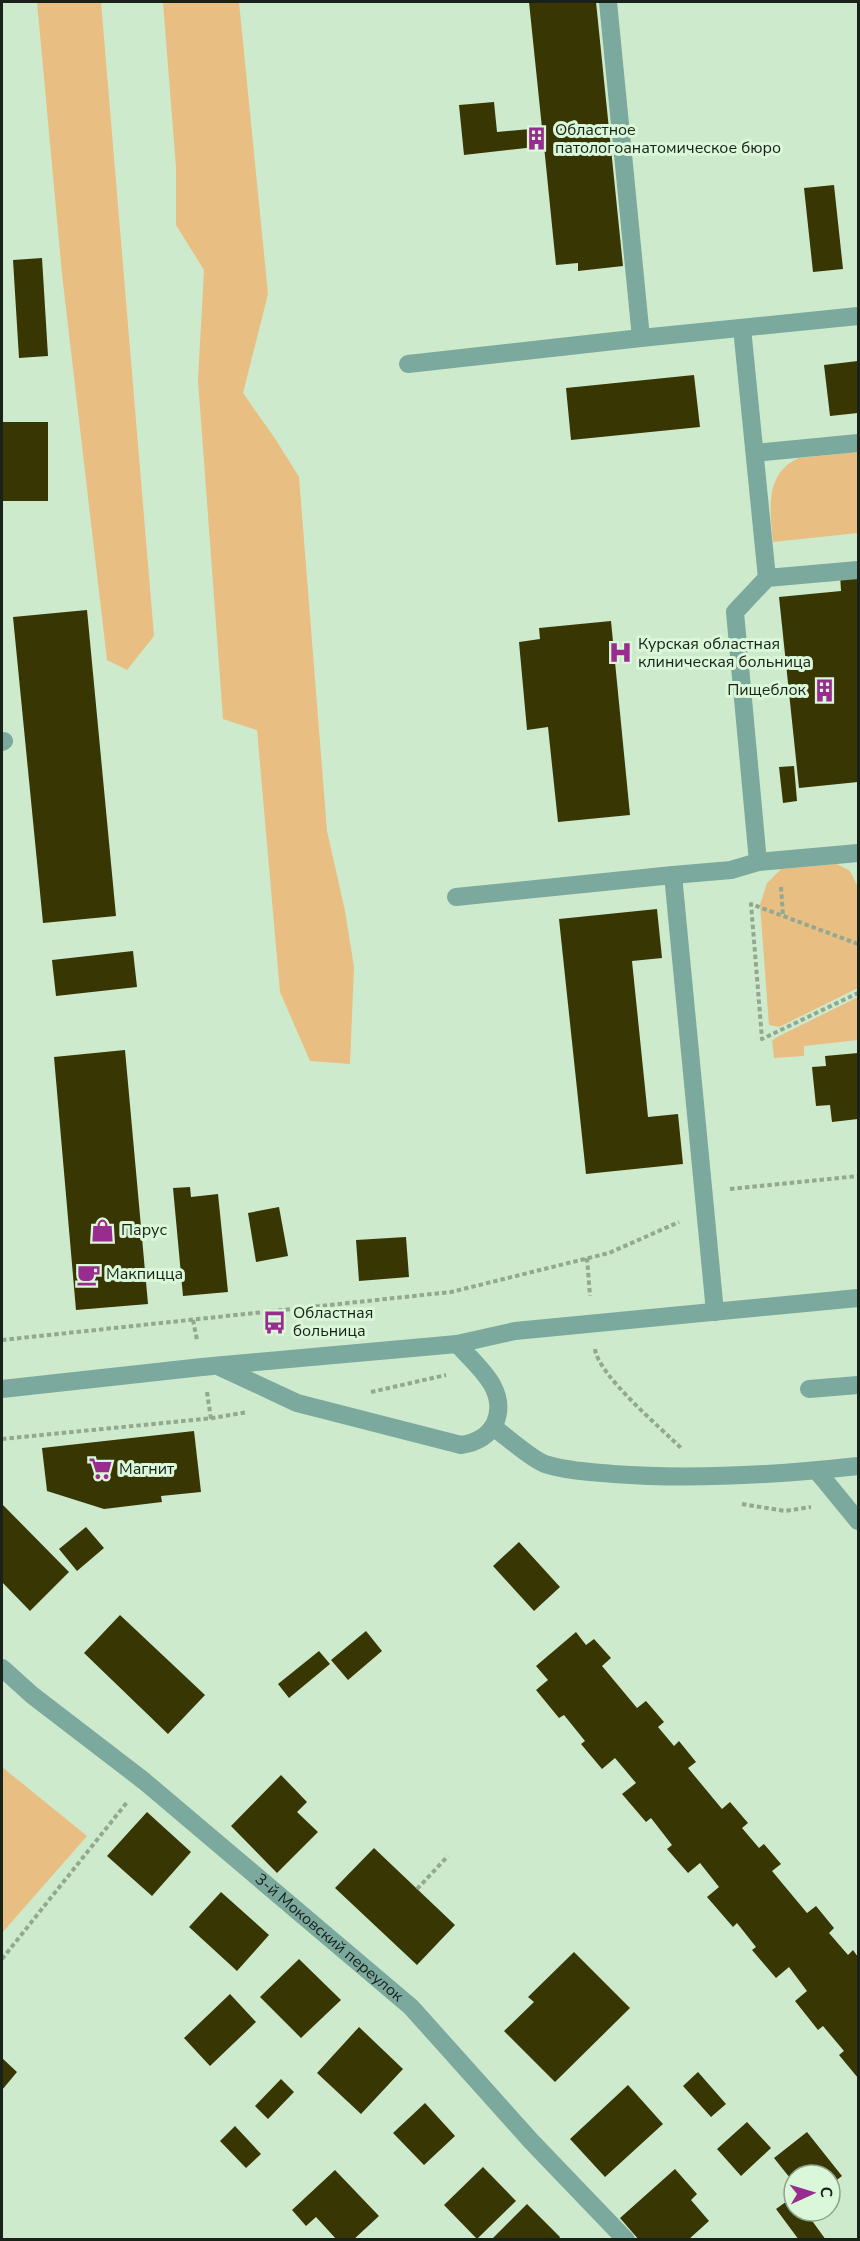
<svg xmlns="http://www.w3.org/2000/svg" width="860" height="2241" font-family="'Nunito Sans',sans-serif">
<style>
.green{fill:#e9be82}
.building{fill:#383704}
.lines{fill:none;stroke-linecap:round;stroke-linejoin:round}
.path{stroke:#92a890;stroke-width:4;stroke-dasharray:4.5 3;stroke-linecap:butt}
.minor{stroke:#7ca99e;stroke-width:18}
.labels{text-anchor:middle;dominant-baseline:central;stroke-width:6;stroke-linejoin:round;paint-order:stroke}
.poi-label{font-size:16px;fill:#182218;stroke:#dbf7d9;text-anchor:start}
.street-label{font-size:16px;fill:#182218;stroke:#dbf7d9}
</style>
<rect width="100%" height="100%" fill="#ceeacc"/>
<!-- green -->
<path class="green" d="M37,2H101L154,636L127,670L107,660L62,274Z
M163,2H239L268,294L243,393L276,440L299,477L327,831L345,911L354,967L350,1064L310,1061L280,992L257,730L223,719L198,380L204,270L176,225V168Z
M858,452V533L773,542C770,511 764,473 799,458Z
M837,864L850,871L858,887V988L779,1027L769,1025L760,905L767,883L781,869Z
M858,997V1040L804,1046V1056L774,1058L772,1041L777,1037Z
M2,1767L87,1836L2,1933Z"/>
<!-- building -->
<path class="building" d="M529,2H596L623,266L578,271V263L556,265L544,146L464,155L459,105L494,102L497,132L542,128Z
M834,185L843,269L813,272L804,188Z
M42,258L48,356L19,358L13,260Z
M858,361V413L830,416L824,365Z
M694,375L700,427L571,440L566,388Z
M2,422H48V501H2Z
M858,572V782L799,788L779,597L841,591L840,574Z
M87,610L116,916L43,923L13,617Z
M611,621L630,815L558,822L548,727L527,730L519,642L540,639L539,628Z
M794,766L797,801L783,803L779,767Z
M657,909L662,958L632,961L648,1117L678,1114L683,1164L586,1174L559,919Z
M133,951L137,987L56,996L52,960Z
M125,1050L148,1304L76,1310L54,1057Z
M858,1053V1119L832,1122L830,1105L816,1106L812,1067L826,1066L825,1056Z
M190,1187L191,1197L218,1194L228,1292L183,1296L173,1188Z
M279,1207L288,1256L256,1262L248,1213Z
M406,1237L409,1277L359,1281L356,1240Z
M194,1431L201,1492L161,1496L162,1502L104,1509L47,1491L42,1448Z
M2,1504L69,1572L30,1611L2,1582Z
M86,1527L104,1548L77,1571L59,1549Z
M519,1542L560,1587L534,1611L493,1566Z
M120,1615L205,1695L168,1734L84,1653Z
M366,1631L382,1651L348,1680L331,1660Z
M576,1632L586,1645L594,1639L611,1658L602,1666L637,1708L646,1701L664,1722L658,1727L674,1746L679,1741L696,1762L688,1768L722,1809L730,1802L748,1823L742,1828L759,1848L764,1844L781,1864L772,1871L807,1913L816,1906L834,1928L829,1933L848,1955L853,1950L858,1957V2078L839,2055L844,2051L823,2026L818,2030L795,2001L807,1991L789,1967L776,1978L752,1950L756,1947L737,1923L733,1927L707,1897L719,1887L700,1863L688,1873L667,1849L672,1845L651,1818L646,1822L622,1794L636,1783L615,1758L602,1769L581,1744L585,1741L564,1715L559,1718L536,1690L548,1680L536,1666Z
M319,1651L330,1664L289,1698L278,1684Z
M281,1775L307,1802L297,1812L318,1832L277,1873L231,1826Z
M147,1812L191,1852L152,1896L107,1856Z
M374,1848L455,1925L417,1965L335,1888Z
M221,1892L269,1935L237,1971L189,1927Z
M574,1952L630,2008L555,2082L504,2031L534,2002L528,1997Z
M299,1959L341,2000L301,2038L260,1997Z
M230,1994L256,2022L210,2066L184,2038Z
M359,2027L403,2069L361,2114L317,2073Z
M2,2058L17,2072L2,2090Z
M698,2072L726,2104L711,2117L683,2086Z
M281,2079L294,2092L268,2119L255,2106Z
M628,2085L663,2124L605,2177L570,2139Z
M425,2103L455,2136L424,2165L393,2133Z
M747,2122L771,2148L741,2176L717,2149Z
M235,2126L261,2154L246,2168L220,2141Z
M807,2132L842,2176L830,2185V2175H794V2183L774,2158Z
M483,2167L516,2201L477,2239L444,2205Z
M675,2169L697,2194L691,2200L709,2221L688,2240H639L620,2218Z
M335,2170L379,2216L353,2240H337L316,2217L306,2226L292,2210Z
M794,2196V2211H805L826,2240H799L776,2209Z
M527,2204L560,2237L558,2240H491Z"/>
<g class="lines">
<!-- path -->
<path class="path" d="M781,887L783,916
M858,944L751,904L762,1039L858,993
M730,1189L858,1176
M587,1258L590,1296
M193,1320L197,1340
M2,1340L451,1292L609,1253L679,1222
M595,1349C598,1375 661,1428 681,1448
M207,1392L211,1419
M371,1392L446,1375
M2,1439L213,1418L248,1412
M742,1504L785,1511L811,1507
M417,1889L448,1856
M2,1959L128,1801"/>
<!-- minor -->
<g class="minor">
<path d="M742,328L767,578"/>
<path d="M641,338L858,316"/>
<path d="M408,364L641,338L608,2"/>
<path d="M755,453L858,443"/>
<path d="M2,742L4,741"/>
<path d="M758,862L735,612L767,578L858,570"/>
<path d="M673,875L731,870L758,862L858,853"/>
<path d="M456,897L673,875L715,1312"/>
<path d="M220,1367L297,1403L461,1445C475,1443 488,1437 495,1423C509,1390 477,1366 457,1344"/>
<path d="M2,1389L202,1367L457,1344L515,1331L858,1298"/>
<path d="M809,1389L858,1385"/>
<path d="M493,1427C506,1436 531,1459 545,1464C566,1471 591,1472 613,1474C694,1480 777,1475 858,1466"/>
<path d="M817,1471L858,1521"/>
<path id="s1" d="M2,1668L32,1695L144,1781L411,2007L531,2141L626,2240"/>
</g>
</g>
<!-- icons -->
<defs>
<symbol id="building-bare" viewBox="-9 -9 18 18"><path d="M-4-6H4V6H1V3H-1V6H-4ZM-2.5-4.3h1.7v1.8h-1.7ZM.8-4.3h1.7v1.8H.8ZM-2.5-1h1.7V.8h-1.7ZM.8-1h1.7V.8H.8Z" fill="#982d8f" stroke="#dbf7d9" stroke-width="2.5" paint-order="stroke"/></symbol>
<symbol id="hospital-bare" viewBox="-9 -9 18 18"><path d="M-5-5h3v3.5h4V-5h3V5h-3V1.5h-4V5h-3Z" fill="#982d8f" stroke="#dbf7d9" stroke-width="2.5" paint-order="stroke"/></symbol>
<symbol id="shop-bare" viewBox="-9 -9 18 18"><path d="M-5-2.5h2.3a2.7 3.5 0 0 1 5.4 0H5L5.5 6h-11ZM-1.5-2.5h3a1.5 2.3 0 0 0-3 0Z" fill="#982d8f" stroke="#dbf7d9" stroke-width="2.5" paint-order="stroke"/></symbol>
<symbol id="cafe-bare" viewBox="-9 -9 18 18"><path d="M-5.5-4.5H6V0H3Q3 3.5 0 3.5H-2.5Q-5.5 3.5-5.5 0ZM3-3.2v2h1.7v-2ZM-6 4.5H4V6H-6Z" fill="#982d8f" stroke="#dbf7d9" stroke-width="2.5" paint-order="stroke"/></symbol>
<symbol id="bus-bare" viewBox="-9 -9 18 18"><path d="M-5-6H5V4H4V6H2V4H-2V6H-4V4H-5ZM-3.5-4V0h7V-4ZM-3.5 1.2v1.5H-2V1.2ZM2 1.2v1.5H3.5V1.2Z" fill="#982d8f" stroke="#dbf7d9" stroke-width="2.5" paint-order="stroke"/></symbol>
<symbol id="supermarket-bare" viewBox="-9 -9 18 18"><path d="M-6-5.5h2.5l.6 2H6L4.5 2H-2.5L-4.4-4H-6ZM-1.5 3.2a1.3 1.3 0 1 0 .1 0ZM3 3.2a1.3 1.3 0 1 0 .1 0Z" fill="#982d8f" stroke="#dbf7d9" stroke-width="2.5" paint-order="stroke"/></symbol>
</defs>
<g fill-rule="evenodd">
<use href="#building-bare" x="520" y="122" width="33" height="33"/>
<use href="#hospital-bare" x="604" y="636" width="33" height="33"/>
<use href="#building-bare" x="808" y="674" width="33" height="33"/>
<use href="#shop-bare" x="86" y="1214" width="33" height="33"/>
<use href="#cafe-bare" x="72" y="1258" width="33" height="33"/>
<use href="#bus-bare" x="258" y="1306" width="33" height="33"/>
<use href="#supermarket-bare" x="84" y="1452" width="33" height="33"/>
</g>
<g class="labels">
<!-- poi labels -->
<g class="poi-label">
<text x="555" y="130">Областное<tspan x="555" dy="18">патологоанатомическое бюро</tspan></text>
<text x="638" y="644">Курская областная<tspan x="638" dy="18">клиническая больница</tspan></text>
<text x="806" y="690" text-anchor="end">Пищеблок</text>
<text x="121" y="1230">Парус</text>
<text x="106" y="1274">Макпицца</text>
<text x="293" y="1313">Областная<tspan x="293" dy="18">больница</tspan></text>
<text x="119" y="1469">Магнит</text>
</g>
<!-- street labels -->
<g class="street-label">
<text stroke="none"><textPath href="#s1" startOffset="424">3-й Моковский переулок</textPath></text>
</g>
</g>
<!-- border -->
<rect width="860" height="2241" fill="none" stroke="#182218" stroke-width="6"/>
<!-- north arrow -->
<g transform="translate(812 2193) rotate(86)"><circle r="28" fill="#dbf7d9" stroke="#8da28c" stroke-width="1.5"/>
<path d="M0-4.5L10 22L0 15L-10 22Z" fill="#982d8f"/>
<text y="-9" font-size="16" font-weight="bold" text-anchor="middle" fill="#182218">С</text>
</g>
</svg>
